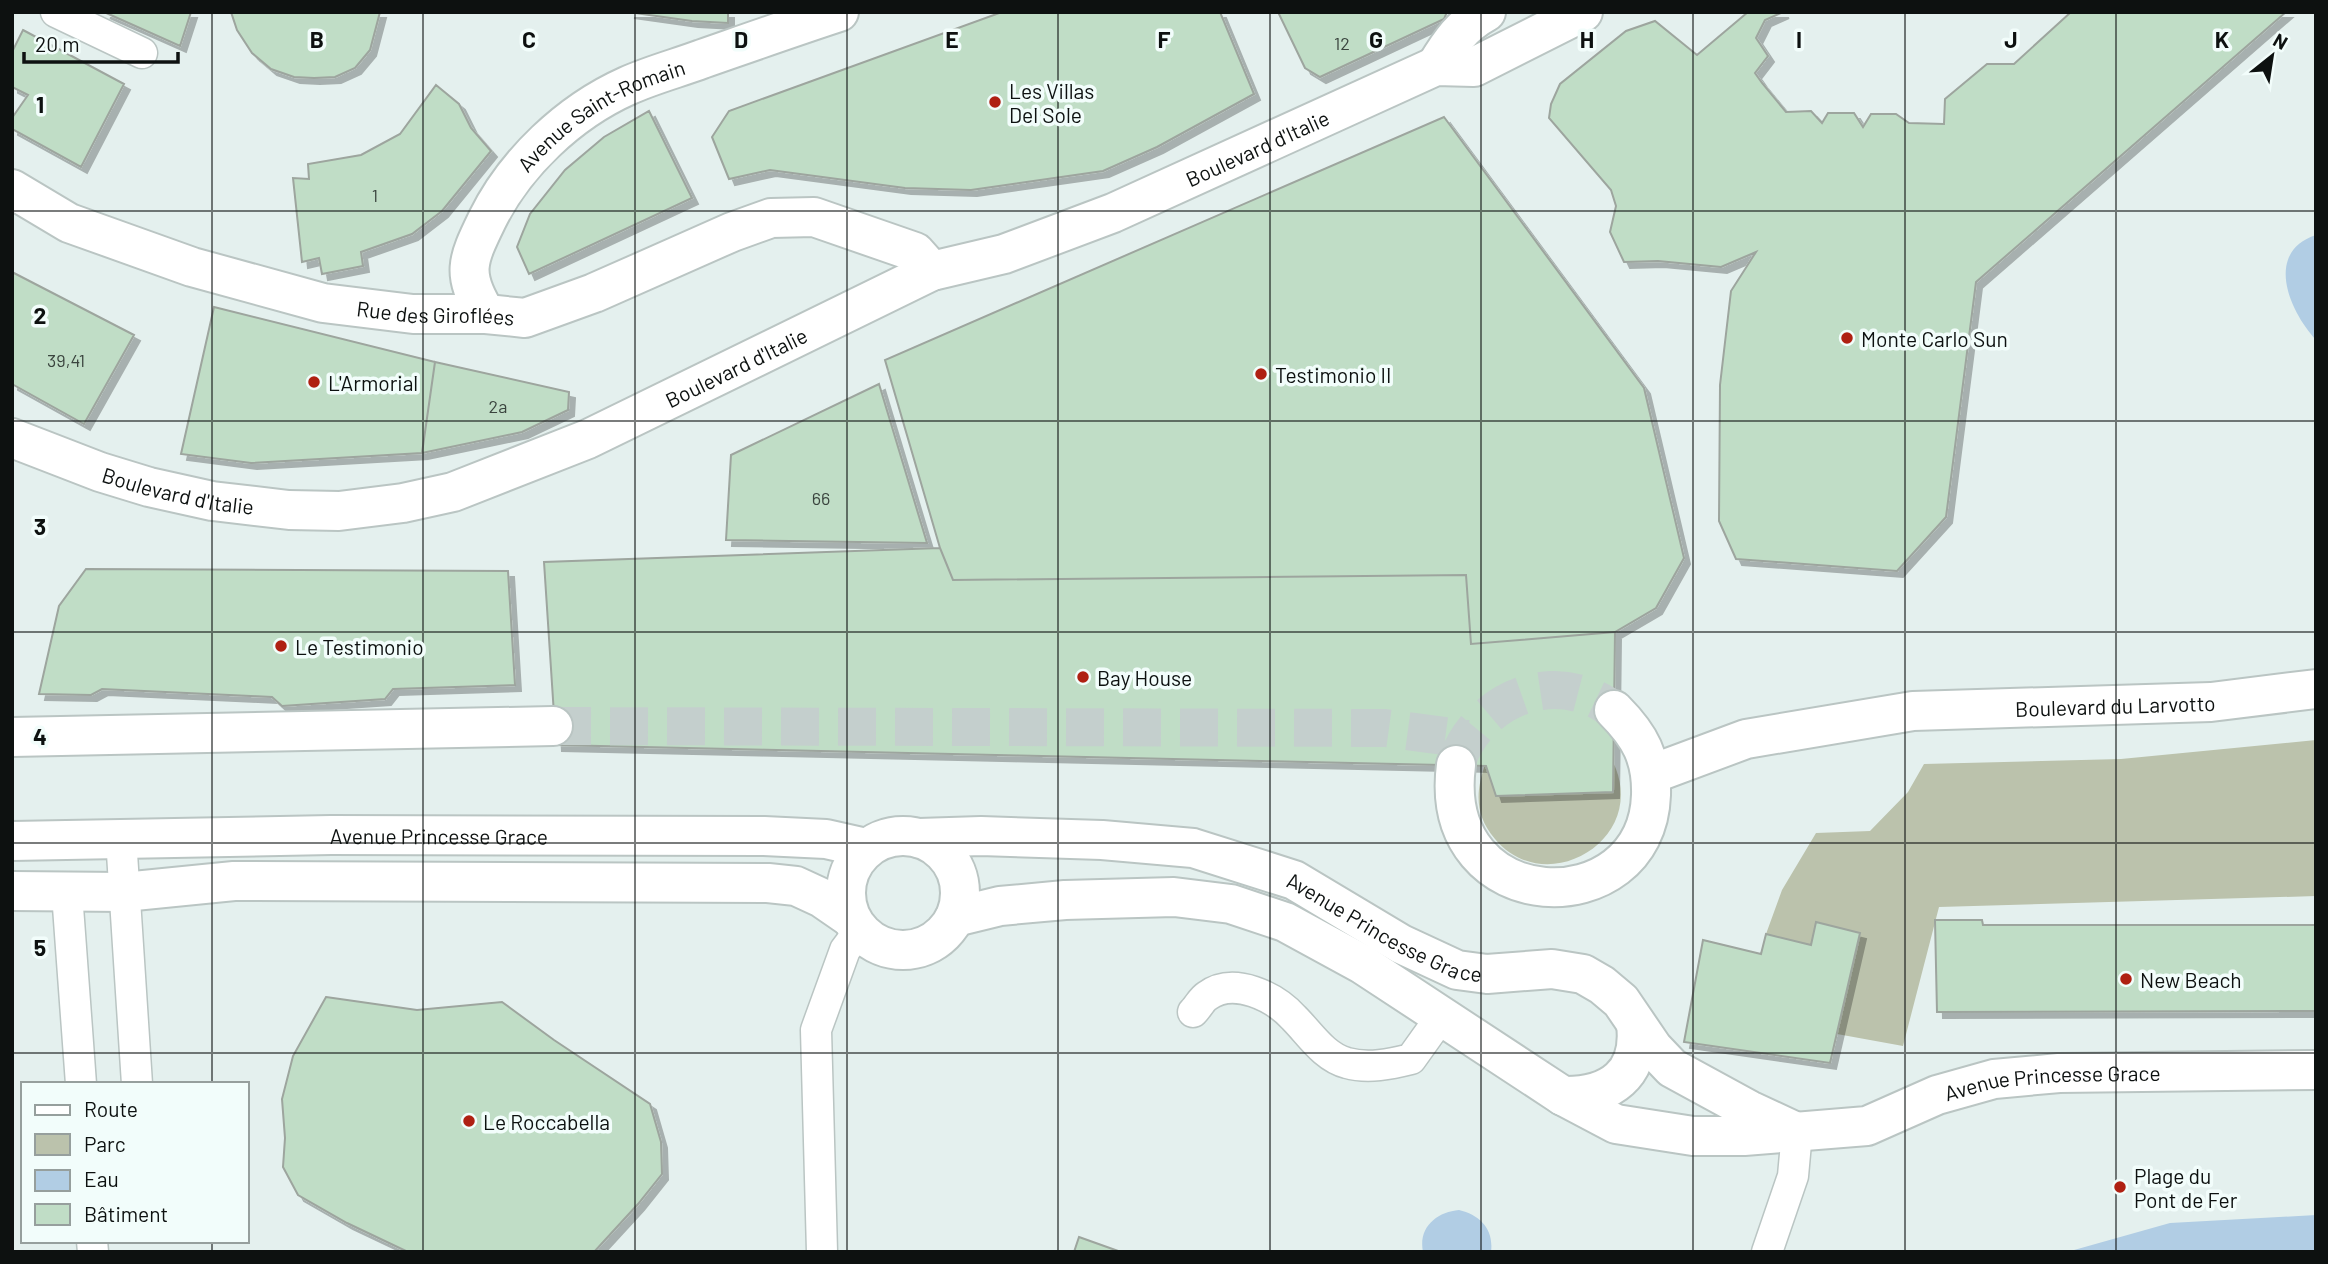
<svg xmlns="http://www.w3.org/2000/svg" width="2328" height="1264" font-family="Barlow,sans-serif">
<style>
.green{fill:#bbc2ac}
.water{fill:#b1cde4}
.building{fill:#c0ddc6;stroke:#9da59e;stroke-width:2;filter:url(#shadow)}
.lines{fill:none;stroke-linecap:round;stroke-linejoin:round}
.primary-tunnel{stroke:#c4cfcd;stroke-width:38;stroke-dasharray:38 19;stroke-linecap:butt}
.service-casing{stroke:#bac5c3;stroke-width:33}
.minor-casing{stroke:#bac5c3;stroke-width:42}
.tertiary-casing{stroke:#bac5c3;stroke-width:42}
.primary-casing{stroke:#bac5c3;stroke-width:42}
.service{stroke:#fff;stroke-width:30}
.minor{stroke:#fff;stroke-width:38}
.tertiary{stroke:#fff;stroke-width:38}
.primary{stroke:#fff;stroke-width:38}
.grid{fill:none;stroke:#0d1110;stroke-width:2;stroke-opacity:0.55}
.poi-dot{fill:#af2012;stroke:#f2fdfb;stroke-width:2.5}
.labels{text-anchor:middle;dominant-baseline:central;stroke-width:7;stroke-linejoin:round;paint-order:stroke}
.number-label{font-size:18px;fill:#3a443e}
.poi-label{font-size:21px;fill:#0d1110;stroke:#f2fdfb;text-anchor:start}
.street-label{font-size:21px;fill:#0d1110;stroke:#f2fdfb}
.grid-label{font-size:23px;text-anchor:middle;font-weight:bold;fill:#0d1110;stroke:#f2fdfb;stroke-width:7;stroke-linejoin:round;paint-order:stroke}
</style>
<defs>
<filter id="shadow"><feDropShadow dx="6" dy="6" stdDeviation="0" flood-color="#0004"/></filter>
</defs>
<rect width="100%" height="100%" fill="#e4f0ee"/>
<!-- green -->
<path class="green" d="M2316,740V896L1939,907L1903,1046L1837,1034L1859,933L1816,923L1811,945L1766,934L1782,890L1816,833L1870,831L1908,792L1924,764L2121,759Z
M1605,751C1609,757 1614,763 1616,769C1644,842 1545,899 1495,839C1473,813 1476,789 1487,759Z"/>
<!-- water -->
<path class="water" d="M2316,235V340C2289,311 2264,252 2316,235Z
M1459,1210C1480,1215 1494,1229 1491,1252H1423C1418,1227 1437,1212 1459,1210Z
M2316,1215V1252H2067L2170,1223Z"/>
<!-- building -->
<path class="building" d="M104,12H191L180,46Z
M231,12H380L370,50L355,68L335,77L314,78L294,77L271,69L252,53L237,30Z
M628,12H728V23L692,21Z
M1002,12H1220L1254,94L1157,147L1103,171L971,190L905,188L770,170L729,179L712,137L729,111Z
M1278,12H1447L1444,19L1320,77L1305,68Z
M1783,12L1765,20L1756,38L1768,56L1755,73L1762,83L1786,112L1811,111L1822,123L1828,113H1854L1863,127L1871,114H1896L1909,123L1944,124L1945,99L1987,64H2014L2071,12H2286L1976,282L1946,517L1897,571L1736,559L1719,521L1720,385L1731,291L1756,252L1721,267L1658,261L1624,262L1610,232L1616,206L1611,190L1549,118L1551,104L1560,84L1626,31L1655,21L1697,55L1748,12Z
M23,30L124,84L81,167L12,129V118L28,95L12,87V52Z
M436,85L459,104L471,128L491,151L442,211L412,234L361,252L363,266L322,274L319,258L302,262L293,178L309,179L308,164L361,155L400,134Z
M649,111L692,198L529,274L517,247L530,214L565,170L604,137Z
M1444,117L1644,388L1684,558L1656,608L1615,632L1471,644L1466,575L953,580L940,548L885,360Z
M12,272L134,335L84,424L12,384Z
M214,307L435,362L422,453L251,463L181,454Z
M435,362L569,392L568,410L522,432L422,453Z
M879,384L927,543L726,540L731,455Z
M940,548L953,580L1466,575L1471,644L1615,632L1613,792L1496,796L1486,766L556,745L544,562Z
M86,569L508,571L515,685L393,689L385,699L282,706L272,697L102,689L91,695L39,694L59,606Z
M1935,920H1982L1983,925H2316V1011L1937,1012Z
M1816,922L1860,933L1830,1063L1684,1042L1703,940L1761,954L1766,934L1811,945Z
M326,997L417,1010L502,1002L554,1040L650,1104L661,1142L662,1174L638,1204L594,1252H408L347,1223L298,1195L283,1167L285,1138L282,1099L293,1056Z
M1079,1237L1121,1252H1074Z"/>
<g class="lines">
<!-- primary-tunnel -->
<path class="primary-tunnel" d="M553,726L1385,728L1467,739
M1457,761C1476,708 1535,675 1590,697C1599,700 1607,706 1614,710"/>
<defs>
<path id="service" d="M56,12L142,53
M121,838L137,1084
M67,893L81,1084
M1193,1012C1198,1007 1202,999 1207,996C1234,976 1275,997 1294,1018C1310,1034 1324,1057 1347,1063C1368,1069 1391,1064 1411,1059L1441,1017
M92,1241L93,1252
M822,1252L816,1030L845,950L860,930
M1767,1252L1793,1176L1797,1132"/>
<g id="minor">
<path id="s1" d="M12,189L69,223L192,267L323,303L413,314H486L525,318L594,293L732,232L771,218L814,217L915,252L932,271"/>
<path id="s2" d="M486,314C461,274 467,261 487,220C515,163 569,112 627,86C651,75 678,68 702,59C748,43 793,27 839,12"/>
</g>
<g id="tertiary">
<path d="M1436,66C1450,43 1462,25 1486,12"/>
<path id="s3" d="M12,438L100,472L149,487L212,501L289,510L339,511L403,503L453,492L588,439L932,271L1004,254L1113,213L1436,66L1474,67L1583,12"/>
<circle cx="903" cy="893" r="57"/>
<path id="s4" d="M919,838L981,836L1102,840L1193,848L1294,880L1401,944L1457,970L1487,974L1552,969L1583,974L1602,985L1621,1001L1653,1048L1672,1068L1749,1110L1792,1130"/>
<path id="s5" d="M12,841L331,835L764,836L826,839L866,848"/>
<path d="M12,891L124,892L234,881L768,883L796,886L822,898L851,918"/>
<path id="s6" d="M955,917L1000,906L1065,900L1174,897L1231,904L1285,922L1362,964L1563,1096L1616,1124L1693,1136H1744L1867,1126L1937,1095L1994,1079L2059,1073L2316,1070"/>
<path d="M1563,1096C1611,1097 1642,1074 1636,1024"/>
</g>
<g id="primary">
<path d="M12,737L553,726"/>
<path d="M1456,765C1436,920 1647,925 1651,795C1652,758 1640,736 1614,710"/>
<path id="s7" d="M1652,774L1746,739L1913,711L2211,702L2316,689"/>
</g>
</defs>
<!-- service casing -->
<use href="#service" class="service-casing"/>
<!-- minor casing -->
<use href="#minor" class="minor-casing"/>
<!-- tertiary casing -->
<use href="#tertiary" class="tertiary-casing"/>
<!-- primary casing -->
<use href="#primary" class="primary-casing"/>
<!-- service -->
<use href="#service" class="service"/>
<!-- minor -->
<use href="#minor" class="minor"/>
<!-- tertiary -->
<use href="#tertiary" class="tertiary"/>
<!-- primary -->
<use href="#primary" class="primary"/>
</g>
<!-- grid -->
<path class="grid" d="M212,12V1084M423,12V1252M635,12V1252M847,12V1252M1058,12V1252M1270,12V1252M1481,12V1252M1693,12V1252M1905,12V1252M2116,12V1252M12,211H2316M12,421H2316M12,632H2316M12,843H2316M12,1053H2316M212,1241V1252"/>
<!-- markers -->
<g class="poi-dot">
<circle cx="995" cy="102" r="7"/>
<circle cx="1847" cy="338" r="7"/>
<circle cx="1261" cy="374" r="7"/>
<circle cx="314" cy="382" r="7"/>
<circle cx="281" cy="646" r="7"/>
<circle cx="1083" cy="677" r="7"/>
<circle cx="2126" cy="979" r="7"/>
<circle cx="469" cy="1121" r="7"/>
<circle cx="2120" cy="1187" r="7"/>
</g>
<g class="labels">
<!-- number labels -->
<g class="number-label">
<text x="1342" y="43">12</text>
<text x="375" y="195">1</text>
<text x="66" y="360">39,41</text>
<text x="498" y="406">2a</text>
<text x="821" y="498">66</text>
</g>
<!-- poi labels -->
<g class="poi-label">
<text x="1009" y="90">Les Villas<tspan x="1009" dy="24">Del Sole</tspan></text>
<text x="1861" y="338">Monte Carlo Sun</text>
<text x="1275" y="374">Testimonio II</text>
<text x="328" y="382">L'Armorial</text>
<text x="295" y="646">Le Testimonio</text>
<text x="1097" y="677">Bay House</text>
<text x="2140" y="979">New Beach</text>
<text x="483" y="1121">Le Roccabella</text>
<text x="2134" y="1175">Plage du<tspan x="2134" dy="24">Pont de Fer</tspan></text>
</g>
<!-- street labels -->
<g class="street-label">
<text stroke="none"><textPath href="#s2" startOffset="261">Avenue Saint-Romain</textPath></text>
<text stroke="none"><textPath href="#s3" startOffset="1330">Boulevard d'Italie</textPath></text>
<text stroke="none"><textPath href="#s1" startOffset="446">Rue des Giroflées</textPath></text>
<text stroke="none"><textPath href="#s3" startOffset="763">Boulevard d'Italie</textPath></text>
<text stroke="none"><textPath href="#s3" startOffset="175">Boulevard d'Italie</textPath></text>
<text stroke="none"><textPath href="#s7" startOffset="472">Boulevard du Larvotto</textPath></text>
<text stroke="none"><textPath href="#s5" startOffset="427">Avenue Princesse Grace</textPath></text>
<text stroke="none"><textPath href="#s4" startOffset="483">Avenue Princesse Grace</textPath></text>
<text stroke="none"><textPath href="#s6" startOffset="1169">Avenue Princesse Grace</textPath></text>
</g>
</g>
<g class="grid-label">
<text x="317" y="48">B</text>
<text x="529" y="48">C</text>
<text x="741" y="48">D</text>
<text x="952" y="48">E</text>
<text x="1164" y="48">F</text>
<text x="1376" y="48">G</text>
<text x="1587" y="48">H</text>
<text x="1799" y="48">I</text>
<text x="2011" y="48">J</text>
<text x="2222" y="48">K</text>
<text x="40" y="113">1</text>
<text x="40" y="324">2</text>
<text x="40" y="535">3</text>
<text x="40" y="745">4</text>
<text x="40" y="956">5</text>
</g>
<!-- border -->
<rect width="2328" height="1264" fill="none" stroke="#0d1110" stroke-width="28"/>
<!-- legend -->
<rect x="21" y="1082" width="228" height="161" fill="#f2fdfb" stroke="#969f9d" stroke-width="2"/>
<rect x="35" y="1105" width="35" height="10" fill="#ffffff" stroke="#969f9d" stroke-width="2"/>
<text x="84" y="1117" font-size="21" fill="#0d1110">Route</text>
<rect x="35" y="1134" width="35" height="21" fill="#bbc2ac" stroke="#969f9d" stroke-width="2"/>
<text x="84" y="1152" font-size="21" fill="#0d1110">Parc</text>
<rect x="35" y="1170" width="35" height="21" fill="#b1cde4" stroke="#969f9d" stroke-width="2"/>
<text x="84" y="1187" font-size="21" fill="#0d1110">Eau</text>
<rect x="35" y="1204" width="35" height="21" fill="#c0ddc6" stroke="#969f9d" stroke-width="2"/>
<text x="84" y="1222" font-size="21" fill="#0d1110">Bâtiment</text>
<!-- north arrow -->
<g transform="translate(2272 56) rotate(30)" stroke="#f2fdfb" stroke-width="5" paint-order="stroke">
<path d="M0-5L12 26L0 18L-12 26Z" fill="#0d1110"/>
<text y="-10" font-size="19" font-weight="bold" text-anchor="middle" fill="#0d1110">N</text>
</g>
<!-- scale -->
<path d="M24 52v10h154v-10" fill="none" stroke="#0d1110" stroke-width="3.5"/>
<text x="35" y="52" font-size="21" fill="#0d1110" stroke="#f2fdfb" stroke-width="5" paint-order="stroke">20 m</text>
</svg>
